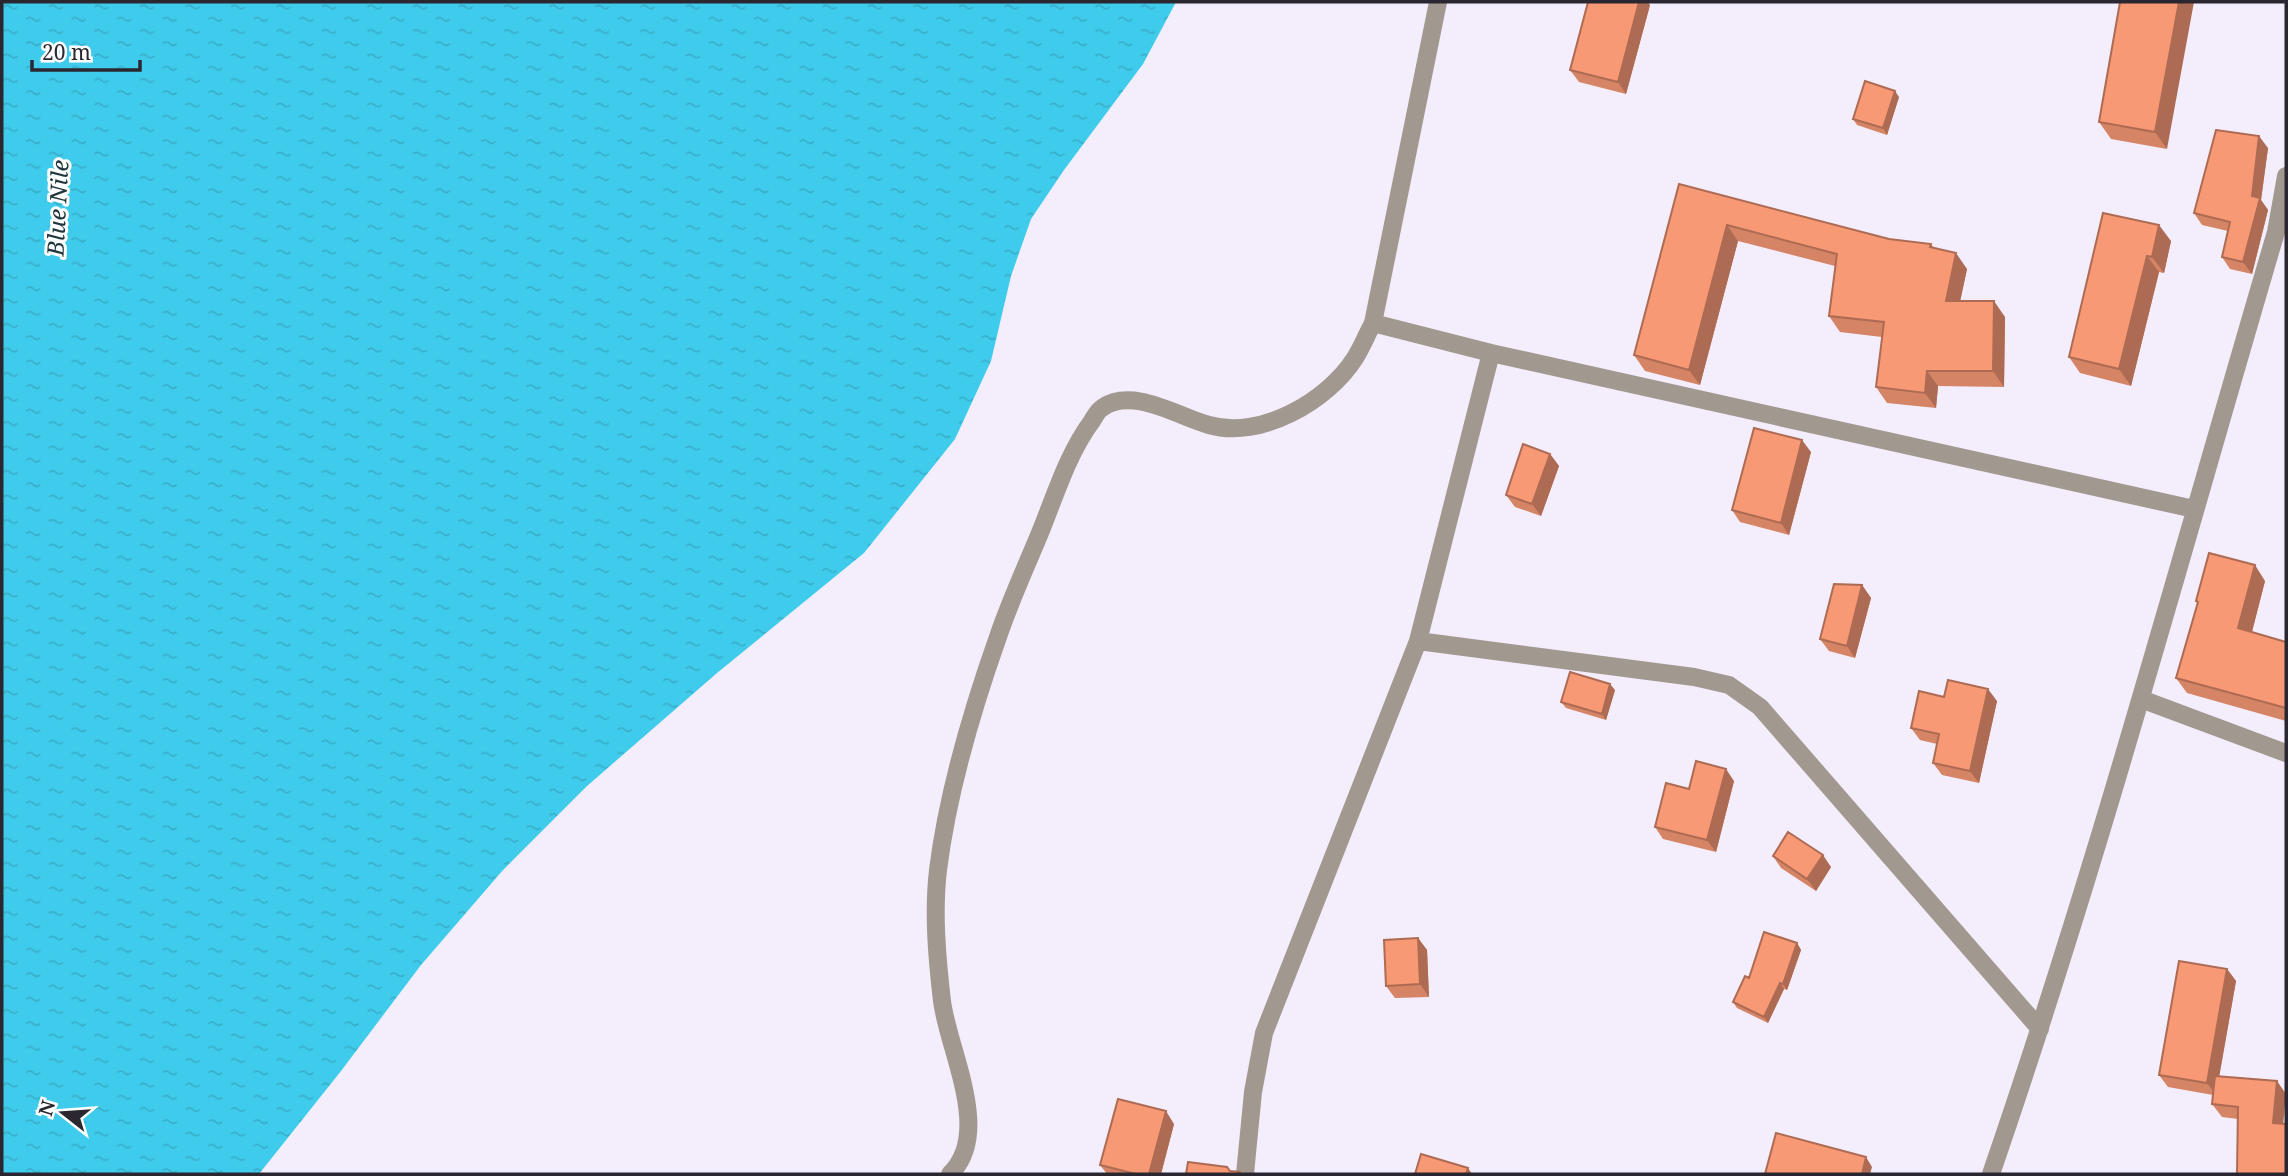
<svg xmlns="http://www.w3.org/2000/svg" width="2288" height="1176" font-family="'Noto Serif',serif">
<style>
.water{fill:url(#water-ripples)}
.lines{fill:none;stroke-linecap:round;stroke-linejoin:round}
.street{stroke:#a19990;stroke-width:18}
.wall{fill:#d58465}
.shaded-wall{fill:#ae6b53}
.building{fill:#f89976;stroke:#ae6b53;stroke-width:2}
.labels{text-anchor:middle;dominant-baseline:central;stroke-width:6;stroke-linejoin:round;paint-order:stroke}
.water-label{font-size:23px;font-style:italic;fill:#1e353b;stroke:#fdfdfd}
</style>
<defs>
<pattern id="water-ripples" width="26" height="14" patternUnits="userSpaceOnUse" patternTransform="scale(1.75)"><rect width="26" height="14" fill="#3fccec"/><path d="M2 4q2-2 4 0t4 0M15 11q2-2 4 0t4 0" fill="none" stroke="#38afcb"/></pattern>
</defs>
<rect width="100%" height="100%" fill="#f3edfc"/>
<!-- water -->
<path class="water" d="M2,2H1176L1143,64L1064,170L1031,219L1011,276L991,361L955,439L864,553L717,673L587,786L503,870L421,965L341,1071L259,1174H2Z"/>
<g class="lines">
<!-- street -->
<path class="street" d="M1373,323L1491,353L2194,509
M1418,641L1694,677L1729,685L1760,707L2040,1029
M2141,699L2286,753
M950,1174C993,1133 948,1050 942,1001C937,958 933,913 938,870C948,790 972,710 999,634C1010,602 1024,571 1037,540C1054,500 1066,456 1092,421C1094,418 1098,410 1102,408C1132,386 1179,417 1209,425C1260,440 1328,401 1355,358C1362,347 1367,334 1373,323L1438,2
M1245,1174L1253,1092L1264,1033L1418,641L1491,353
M1991,1174C2098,864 2183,547 2276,232L2286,176"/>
</g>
<!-- wall -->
<path class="wall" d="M2120,2L2167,149L2111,139L2099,122Z
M1650,5L1626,94L1579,82L1570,70Z
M1899,97L1887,135L1857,125L1853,119Z
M2268,148L2261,200L2268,210L2252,274L2230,269L2222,257L2228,231L2202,225L2194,213Z
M1679,184L1889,239L1931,244L1934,248L1967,269L1960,301L2005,317L2004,387L1938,386L1936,408L1887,403L1876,387L1882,337L1840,332L1829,316L1835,266L1738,241L1700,385L1645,371L1634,355Z
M2103,213L2171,241L2164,273L2159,272L2131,386L2080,373L2069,357Z
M1811,452L1789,535L1740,522L1732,510Z
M1550,454L1559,466L1541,516L1515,507L1506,495Z
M2265,581L2252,632L2286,642V721L2187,693L2176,678L2198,604L2196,601Z
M1862,585L1871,598L1855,658L1829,651L1820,639Z
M1615,690L1606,720L1566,708L1561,702Z
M1944,697L1997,701L1979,783L1942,775L1933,763L1937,744L1920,740L1911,728Z
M1734,781L1716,852L1663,839L1655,827L1689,789Z
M1773,856L1831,867L1816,891L1781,868Z
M1418,938L1427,950L1429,997L1395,998L1386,986Z
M1797,943L1801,950L1787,990L1784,989L1768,1023L1737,1008L1733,1002L1749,978Z
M2227,969L2236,981L2219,1076L2286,1094L2238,1119L2222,1117L2212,1104L2213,1095L2168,1087L2159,1075Z
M1174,1124L1161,1174H1107L1100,1165Z"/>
<!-- shaded-wall -->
<path class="shaded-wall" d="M1639,2H1648L1650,5L1626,94L1618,82Z
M2179,2H2194L2167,149L2155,132Z
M1895,91L1899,97L1887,135L1883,128Z
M2259,136L2268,148L2261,200L2268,210L2252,274L2243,262Z
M1727,225L1738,241L1700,385L1689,370Z
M2159,225L2171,241L2164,273L2152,257Z
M1956,253L1967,269L1957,316L1946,301Z
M2147,256L2159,272L2131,386L2119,369Z
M1994,301L2005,317L2004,387L1993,371Z
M1927,371L1938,386L1936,408L1925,393Z
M1802,440L1811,452L1789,535L1781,523Z
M1550,454L1559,466L1541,516L1532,504Z
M2255,565L2265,581L2249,643L2238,628Z
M1862,585L1871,598L1855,658L1847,646Z
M1610,684L1615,690L1606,720L1602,714Z
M1988,689L1997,701L1979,783L1970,771Z
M1726,769L1734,781L1716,852L1707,840Z
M1823,855L1831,867L1816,891L1807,879Z
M1418,938L1427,950L1429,997L1420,984Z
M1797,943L1801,950L1787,990L1783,984Z
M2227,969L2236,981L2216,1095L2207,1083Z
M1780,983L1784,989L1768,1023L1764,1017Z
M2277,1081L2286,1094L2282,1137L2273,1123Z
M1166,1111L1174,1124L1161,1174H1149Z
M1866,1157L1872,1167L1870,1174H1862Z
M1468,1168L1472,1174H1466Z"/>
<!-- building -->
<path class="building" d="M1588,2H1639L1618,82L1570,70Z
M2120,2H2179L2155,132L2099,122Z
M1865,81L1895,91L1883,128L1853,119Z
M2216,130L2259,136L2252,196L2260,198L2243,262L2222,257L2230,222L2194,213Z
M1679,184L1889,239L1931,244L1930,247L1956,253L1946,301H1994L1993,371H1927L1925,393L1876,387L1884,322L1829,316L1837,254L1727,225L1689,370L1634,355Z
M2103,213L2159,225L2152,257L2147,256L2119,369L2069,357Z
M1754,428L1802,440L1781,523L1732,510Z
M1523,444L1550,454L1532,504L1506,495Z
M2209,553L2255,565L2238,628L2286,642V708L2176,678L2198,602L2196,601Z
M1834,584L1862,585L1847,646L1820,639Z
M1570,672L1610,684L1602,714L1561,702Z
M1948,680L1988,689L1970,771L1933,763L1939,734L1911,728L1919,691L1944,697Z
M1696,761L1726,769L1707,840L1655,827L1666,783L1689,789Z
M1788,832L1823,855L1807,879L1773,856Z
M1764,932L1797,943L1783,984L1780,983L1764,1017L1733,1002L1745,976L1749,978Z
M1418,938L1420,984L1386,986L1384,940Z
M2179,961L2227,969L2207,1083L2159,1075Z
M2215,1076L2277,1081L2273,1123L2286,1124V1174H2237L2238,1107L2212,1104Z
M1118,1099L1166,1111L1149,1174H1136L1100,1165Z
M1776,1133L1866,1157L1862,1174H1765Z
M1421,1154L1468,1168L1466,1174H1415Z
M1188,1162L1227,1167L1230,1171L1240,1172V1174H1186Z"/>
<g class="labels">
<!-- water labels -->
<g class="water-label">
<text transform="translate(57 208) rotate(-87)">Blue Nile</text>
</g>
</g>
<!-- border -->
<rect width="2288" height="1176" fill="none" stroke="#2b2731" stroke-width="7"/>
<!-- north arrow -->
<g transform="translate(63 1113) rotate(287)" stroke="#fdfdfd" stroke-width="5" paint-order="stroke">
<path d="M0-5L12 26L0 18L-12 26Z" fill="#2b2731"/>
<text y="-10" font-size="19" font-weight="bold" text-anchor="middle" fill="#2b2731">N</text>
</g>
<!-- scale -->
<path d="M32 60v10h108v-10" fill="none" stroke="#2b2731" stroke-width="3.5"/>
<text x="42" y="60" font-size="21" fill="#2b2731" stroke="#fdfdfd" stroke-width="5" paint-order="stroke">20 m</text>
</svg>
